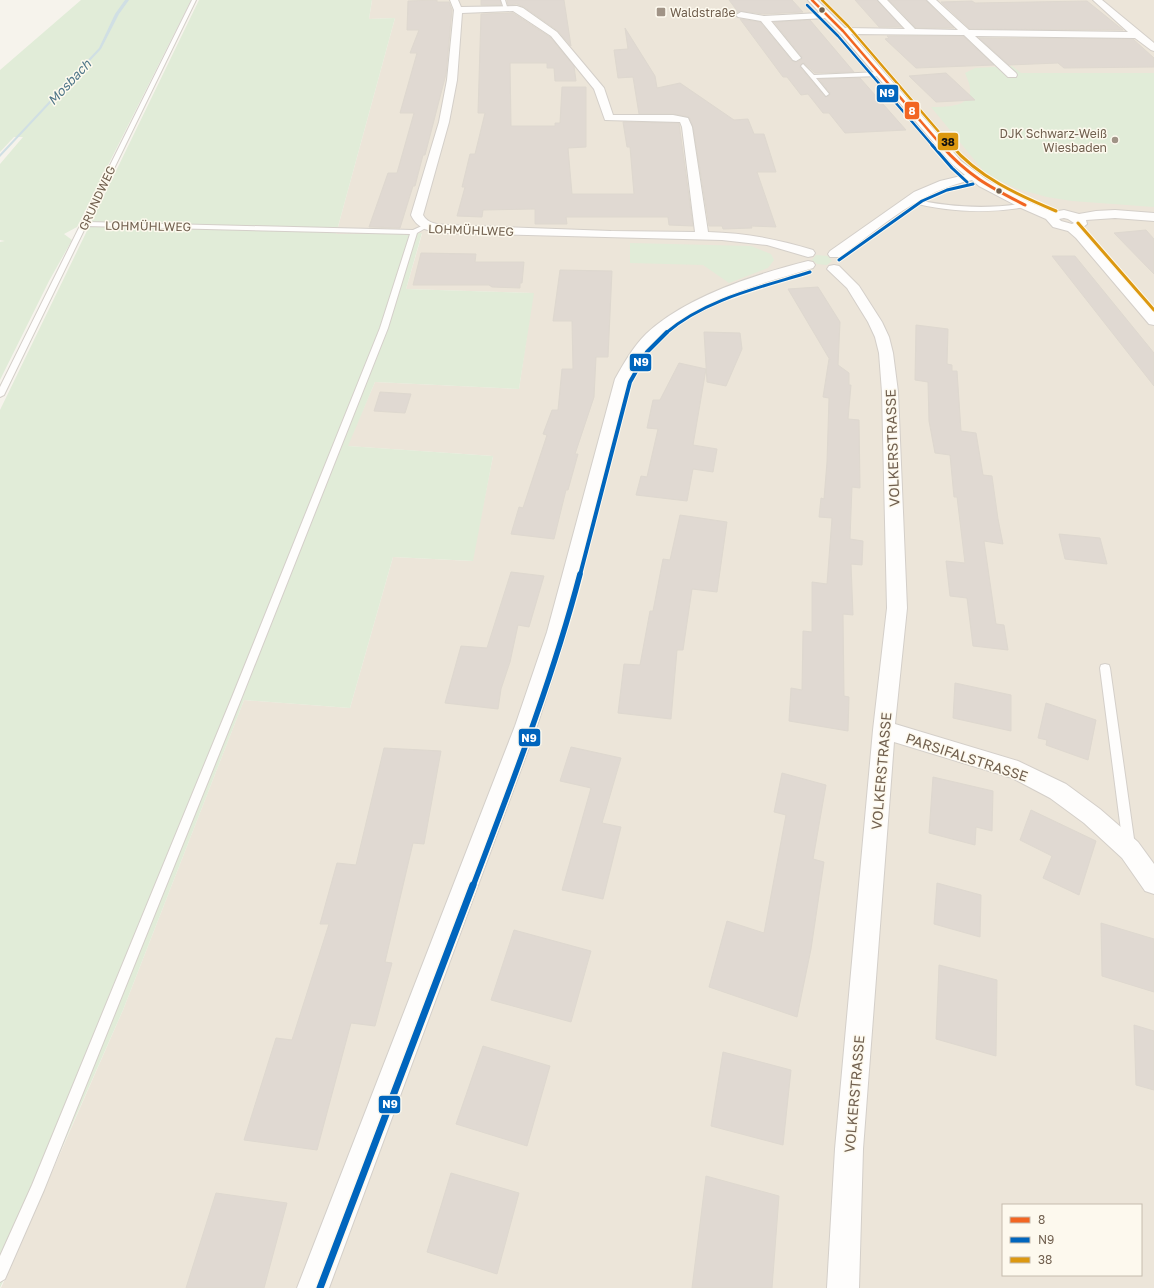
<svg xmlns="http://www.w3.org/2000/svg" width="1154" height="1288" font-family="'Golos Text',sans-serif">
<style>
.residential{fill:#ece5d9;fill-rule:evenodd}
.green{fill:#e1ecd8}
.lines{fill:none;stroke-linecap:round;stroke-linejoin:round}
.stream{fill:#d0dfe4;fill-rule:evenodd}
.building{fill:#e0d9d2;stroke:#ded8cf}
.lane-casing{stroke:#d4cfc9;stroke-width:2}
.street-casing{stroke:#d4cfc9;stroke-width:2}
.lane{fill:#fefdfc;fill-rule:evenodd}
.street{fill:#fefdfc;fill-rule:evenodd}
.bus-1-far1-casing{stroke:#fdf9ee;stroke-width:4}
.bus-1-casing{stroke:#fdf9ee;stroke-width:5}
.bus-2-far4-casing{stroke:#fdf9ee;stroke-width:4}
.bus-2-far3-casing{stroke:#fdf9ee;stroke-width:5}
.bus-2-far2-casing{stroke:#fdf9ee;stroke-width:6}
.bus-2-far1-casing{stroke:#fdf9ee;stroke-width:8}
.bus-2-casing{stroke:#fdf9ee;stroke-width:10}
.bus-3-far1-casing{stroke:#fdf9ee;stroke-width:4}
.bus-3-casing{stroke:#fdf9ee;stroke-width:5}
.bus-1-far1{stroke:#f26522;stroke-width:2.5}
.bus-1{stroke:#f26522;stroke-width:3}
.bus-2-far4{stroke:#0065bd;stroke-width:2.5}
.bus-2-far3{stroke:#0065bd;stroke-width:3}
.bus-2-far2{stroke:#0065bd;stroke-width:4}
.bus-2-far1{stroke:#0065bd;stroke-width:5.5}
.bus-2{stroke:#0065bd;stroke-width:7}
.bus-3-far1{stroke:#dc9810;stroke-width:2.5}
.bus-3{stroke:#dc9810;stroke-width:3}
.bus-dot{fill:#71604f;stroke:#fdf9ee;stroke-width:1.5}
.poi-dot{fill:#a09386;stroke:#fdf9ee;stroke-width:1.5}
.labels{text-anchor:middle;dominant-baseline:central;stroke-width:3;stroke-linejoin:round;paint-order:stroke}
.far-poi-label{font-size:12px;fill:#71604f;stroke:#fdf9ee;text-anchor:start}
.far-street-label{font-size:12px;fill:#71604f;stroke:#fdf9ee}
.far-water-label{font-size:13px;font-style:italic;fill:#4f7688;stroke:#fdf9ee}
.street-label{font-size:14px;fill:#71604f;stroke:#fdf9ee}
.line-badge{stroke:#fdf9ee;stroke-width:1.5}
.badge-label{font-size:11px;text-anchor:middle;font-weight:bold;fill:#fff}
.pale-badge-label{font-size:11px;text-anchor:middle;font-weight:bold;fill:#111}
</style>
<rect width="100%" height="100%" fill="#f6f3ec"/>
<!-- residential -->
<path class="residential" d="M372,0H1154V1288H1L123,1010L244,700L350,708L393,557L472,561L493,456L347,446L375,382L519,389L533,293L406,289L422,234H336L395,18L369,19ZM1003,1205H1141V1275H1003Z"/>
<!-- green -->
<path class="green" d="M81,0H191L77,227L64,234L72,240L49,281L0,380V242L5,241L0,240V164L23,137H14L0,152V70Z
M199,0H372L369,19L395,18L336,234L422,233L406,289L534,293L519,389L375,382L348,446L493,456L473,561L393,557L350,708L244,700L123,1010L0,1288V410Z
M1012,66L1021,73H1154V207L1072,201L1047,197L1018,189L1000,181L986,174L931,107C943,107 972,108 970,89C970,84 967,78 965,73L975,68Z
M630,243L751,246L771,254L774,260L768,268L729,283L703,265L630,263Z
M816,255L828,256L832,261L827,265L817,264L812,260Z"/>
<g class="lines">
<!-- stream -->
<path class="stream" d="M125,0H129L119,14L101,49L0,157V154L99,48L115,14Z"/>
</g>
<!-- building -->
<path class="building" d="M437,0V2H449L452,10L446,74L425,155H423L415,186H413L400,228L369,227L388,173H397L414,113H400L417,53H410L419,30H407L408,1Z
M481,0H500L501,5H481Z
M507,0H564L571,46L558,31L524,7L517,4L508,5Z
M729,0H792L803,12L764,14L741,11L736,13L735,12H738Z
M855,0H877L902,27H879Z
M889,0H925L954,28H916Z
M972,1L975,3L1087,1L1123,30L970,29L941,2Z
M513,13L550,37L574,66L576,81H555L554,68H547V63H510L511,126H555V123H560L562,87H586V147L568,148L572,194H634L630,147H627L623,122L679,123L693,226L669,225L668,217H566L567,224H535V209L483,210L482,217L457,216L465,187H462L470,154H475L485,113H478L481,14Z
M740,19L760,22L792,61L796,62L802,59V57L774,22L810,20L854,72L815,73L804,63H802L800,67L825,97L830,95V93L819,79L860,78L906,130L845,133L829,113H823L808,94L801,95L787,77H783Z
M625,28L655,76L657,88L680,83L734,120L748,119L754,134H764L776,172H757L776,227L751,226L752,228L723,229L722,226H709L693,127L689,117L673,114H639L633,77L618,78L614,50L628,49Z
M887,36H963L994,65L916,68L885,39L889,38Z
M979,38L1133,39L1154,58V67L1064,68L1058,63L1009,65Z
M946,73L975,100L936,102L909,76Z
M1146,230L1154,239V274L1114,233Z
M421,253L476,254L475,262H524L522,283H520V288L492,287L489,285H413Z
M1052,256H1075L1154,353V386Z
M560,270L612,271L608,357H596L594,397L575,454H578L568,490H566L554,539L511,534L519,507L523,508L547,435L543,434L552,410H558L562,369H573L572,321H553Z
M818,287L840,322L838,365L849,373V385H851L848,419L859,420L860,488L852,487L850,539L863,541L862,565L851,564L853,615L843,614L844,696L849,697L848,731L789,721L791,688L802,690L803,631L812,632V582L827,584L832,518L819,517L821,498L824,499L827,462L829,398L823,397L829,359L830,360L788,289Z
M916,325L948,329L947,364L952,365V371H957L961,431L976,433L983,475L992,476L998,519L1003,544L984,541L996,624L1004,625L1008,650L973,646L967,598L950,596L946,561L965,563L957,497H954L950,455L935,453L929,421L928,382L915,380Z
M704,332L740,333L742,349L726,386L707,382Z
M679,363L706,369L693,445L717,449L713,472L693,469L687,501L636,495L641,476L647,477L658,429L647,428L653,400H660Z
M380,392L411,394L405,413L374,411Z
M680,515L727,522L717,592L692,589L683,650H677L671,719L618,713L624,664L640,665L650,611H653L663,559L670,560Z
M1059,534L1100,538L1107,564L1065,559Z
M511,572L544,576L529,627L518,625L510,662L501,689L498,709L445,703L461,646L487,648Z
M955,683L1011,695V731L953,718Z
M1046,703L1096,720L1088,760L1046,745L1047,740L1038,738Z
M571,747L621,758L602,823L621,827L603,899L562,890L591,788L560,781Z
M384,748L441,751L424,844L413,843L385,962L392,963L375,1026L351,1023L317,1150L244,1140L276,1038L292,1040L329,924H320L337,863L356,865Z
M782,773L826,785L813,859L824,862L811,949L797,1017L709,987L727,921L764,933L786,815L774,812Z
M933,777L993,791L992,831L976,827L975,845L929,833Z
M1031,810L1096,841L1079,895L1043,878L1052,856L1020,840Z
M937,883L981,895L980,937L934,924Z
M1101,923L1154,939V992L1102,976Z
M514,930L591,951L571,1022L491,1000Z
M939,965L997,980L996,1056L936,1039Z
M1134,1025L1154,1031V1090L1136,1085Z
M483,1046L550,1066L527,1146L456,1124Z
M723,1052L791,1070L783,1145L711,1126Z
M451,1173L519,1193L497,1274L427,1252Z
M706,1176L779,1196L772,1288H692Z
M216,1193L287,1203L264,1288H186Z"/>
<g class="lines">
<defs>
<path id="lane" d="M192,0H196L88,222L413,230L424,225L429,226L417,233L388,328L242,697L44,1190L5,1279L0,1282V1256L32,1185L232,697L380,328L410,234L86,226L4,395L0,397V387Z
M501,0H505L508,10L504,9Z
M803,64L814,75L880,72L883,74L880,76L816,78L829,94L826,96L801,66Z
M911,199C950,207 986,210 1025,203L1028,205L1025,207C986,214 948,212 909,202V200Z
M1105,664L1109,665L1110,668L1135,846L1133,850L1129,851L1125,850L1123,846L1100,668L1101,665Z"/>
<path id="street" d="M450,0H458L461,7L517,6L523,8L557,32L604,88L613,115H673L688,118L692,127L708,232C744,233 778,239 813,250L815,253L813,256L808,257L767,245L722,240L446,233C431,232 418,230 411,215L439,122L447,80L454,10ZM513,11L551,36L594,89L605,120L680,122L682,127L695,232L611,231L446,225C437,224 428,224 423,215L449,122L457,80L462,13Z
M808,0H817L845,28L905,29L878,0H887L915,29L958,30L927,0H936L969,30L1128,32L1093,0H1102L1154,43V51L1151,50L1135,38L975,36L1016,73L1017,75L1016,77H1008L964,35L851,34L961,161L987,180L1029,202L1053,212L1064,210L1079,214L1096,211L1115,210L1154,213V221L1115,218L1086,220L1087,224L1081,229L1154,312V325L1149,324L1076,238L1068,231L1053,227L1046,219L1021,208L979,186L972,180C921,190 881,227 840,257H830L828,254L830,251L914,192L940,181L965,175L953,165L840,33L825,18L771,21L801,58L796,61L793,60L761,21L738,17L736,15L741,12L764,16L820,13ZM1064,218L1068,219L1074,223L1072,224L1061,221L1059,219Z
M808,261L813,262L815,265L813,268C759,285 696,299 656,341C645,352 638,365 631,379L567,632L537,726L329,1288H297L515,726L547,632L615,379C624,363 633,347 646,334C685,297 756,274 808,261Z
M834,265L839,266L859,286L882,322L889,337L893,353L898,392L907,608L895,724L1018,761L1066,784L1100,809L1138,842L1154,864V894L1145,891L1122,858L1084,823L1050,798L1012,778L894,742L863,1149L859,1288H827L835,1149L873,730L887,608L882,392L879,353L875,337L868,322L847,288L827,269L829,266Z"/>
</defs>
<!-- lane casing -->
<use href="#lane" class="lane-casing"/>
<!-- street casing -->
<use href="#street" class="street-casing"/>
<!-- lane -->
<use href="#lane" class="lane"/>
<!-- street -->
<use href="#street" class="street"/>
<defs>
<path id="bus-1-far1" d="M812,0L843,31L942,146"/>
<path id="bus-1" d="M941,145C968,176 990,187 1025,205"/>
<path id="bus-2-far4" d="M807,5L838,36L933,146"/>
<path id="bus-2-far3" d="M932,145L952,168L967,182
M839,260L922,201L947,190L973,184
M666,333C705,299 762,287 810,272"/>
<path id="bus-2-far2" d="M580,575L630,382L647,352L667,332"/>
<path id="bus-2-far1" d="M473,886C512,783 552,681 580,574"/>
<path id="bus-2" d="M320,1288L473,885"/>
<path id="bus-3-far1" d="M822,0L848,26L951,146"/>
<path id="bus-3" d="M951,145C978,177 1018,195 1056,211
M1078,223L1154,310"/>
</defs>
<!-- bus-1-far1 casing -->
<use href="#bus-1-far1" class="bus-1-far1-casing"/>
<!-- bus-1 casing -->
<use href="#bus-1" class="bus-1-casing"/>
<!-- bus-2-far4 casing -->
<use href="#bus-2-far4" class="bus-2-far4-casing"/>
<!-- bus-2-far3 casing -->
<use href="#bus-2-far3" class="bus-2-far3-casing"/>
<!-- bus-2-far2 casing -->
<use href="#bus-2-far2" class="bus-2-far2-casing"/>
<!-- bus-2-far1 casing -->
<use href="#bus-2-far1" class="bus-2-far1-casing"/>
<!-- bus-2 casing -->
<use href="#bus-2" class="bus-2-casing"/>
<!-- bus-3-far1 casing -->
<use href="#bus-3-far1" class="bus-3-far1-casing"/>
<!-- bus-3 casing -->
<use href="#bus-3" class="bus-3-casing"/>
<!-- bus-1-far1 -->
<use href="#bus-1-far1" class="bus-1-far1"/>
<!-- bus-1 -->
<use href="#bus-1" class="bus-1"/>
<!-- bus-2-far4 -->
<use href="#bus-2-far4" class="bus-2-far4"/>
<!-- bus-2-far3 -->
<use href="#bus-2-far3" class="bus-2-far3"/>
<!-- bus-2-far2 -->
<use href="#bus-2-far2" class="bus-2-far2"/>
<!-- bus-2-far1 -->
<use href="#bus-2-far1" class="bus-2-far1"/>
<!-- bus-2 -->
<use href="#bus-2" class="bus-2"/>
<!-- bus-3-far1 -->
<use href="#bus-3-far1" class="bus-3-far1"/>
<!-- bus-3 -->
<use href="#bus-3" class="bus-3"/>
</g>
<!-- markers -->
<g class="bus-dot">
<circle cx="822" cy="10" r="3.5"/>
<circle cx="999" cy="191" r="3.5"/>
</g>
<g class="poi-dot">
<rect x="656" y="7" width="10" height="10" rx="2"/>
<circle cx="1115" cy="140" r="4"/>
</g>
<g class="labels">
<!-- far-poi labels -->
<g class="far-poi-label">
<text x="670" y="12">Waldstraße</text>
<text x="1107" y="133" text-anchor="end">DJK Schwarz-Weiß<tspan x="1107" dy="14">Wiesbaden</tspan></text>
</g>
<!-- far-street labels -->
<g class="far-street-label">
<text transform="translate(97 198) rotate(-65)">GRUNDWEG</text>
<text transform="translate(148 226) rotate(1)">LOHMÜHLWEG</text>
<text transform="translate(471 230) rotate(2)">LOHMÜHLWEG</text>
</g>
<!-- far-water labels -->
<g class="far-water-label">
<text transform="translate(69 82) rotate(-47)">Mosbach</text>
</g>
<!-- street labels -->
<g class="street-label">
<text transform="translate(892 448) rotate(-92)">VOLKERSTRASSE</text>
<text transform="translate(967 757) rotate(18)">PARSIFALSTRASSE</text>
<text transform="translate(881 771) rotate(-85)">VOLKERSTRASSE</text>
<text transform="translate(854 1094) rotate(-85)">VOLKERSTRASSE</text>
</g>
</g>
<g class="line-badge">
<rect x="876" y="84" width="23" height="19" rx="4" fill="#0065bd"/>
<rect x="904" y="101" width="16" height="19" rx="4" fill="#f26522"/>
<rect x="937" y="132" width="22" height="19" rx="4" fill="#dc9810"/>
<rect x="629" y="353" width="23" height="19" rx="4" fill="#0065bd"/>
<rect x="518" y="728" width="23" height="19" rx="4" fill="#0065bd"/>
<rect x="378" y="1095" width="23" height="19" rx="4" fill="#0065bd"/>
</g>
<g class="badge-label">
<text x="887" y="97">N9</text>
<text x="912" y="115">8</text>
<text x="641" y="366">N9</text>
<text x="529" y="742">N9</text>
<text x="390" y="1108">N9</text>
</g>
<g class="pale-badge-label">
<text x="948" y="146">38</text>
</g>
<!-- legend -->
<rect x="1002" y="1204" width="140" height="72" fill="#fdf9ee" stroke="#c5bcae"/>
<rect x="1010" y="1217" width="20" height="6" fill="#f26522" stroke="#c5bcae"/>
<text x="1038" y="1224" font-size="12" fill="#71604f">8</text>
<rect x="1010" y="1237" width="20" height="6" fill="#0065bd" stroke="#c5bcae"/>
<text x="1038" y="1244" font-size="12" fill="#71604f">N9</text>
<rect x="1010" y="1257" width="20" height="6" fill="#dc9810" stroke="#c5bcae"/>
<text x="1038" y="1264" font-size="12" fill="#71604f">38</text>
</svg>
